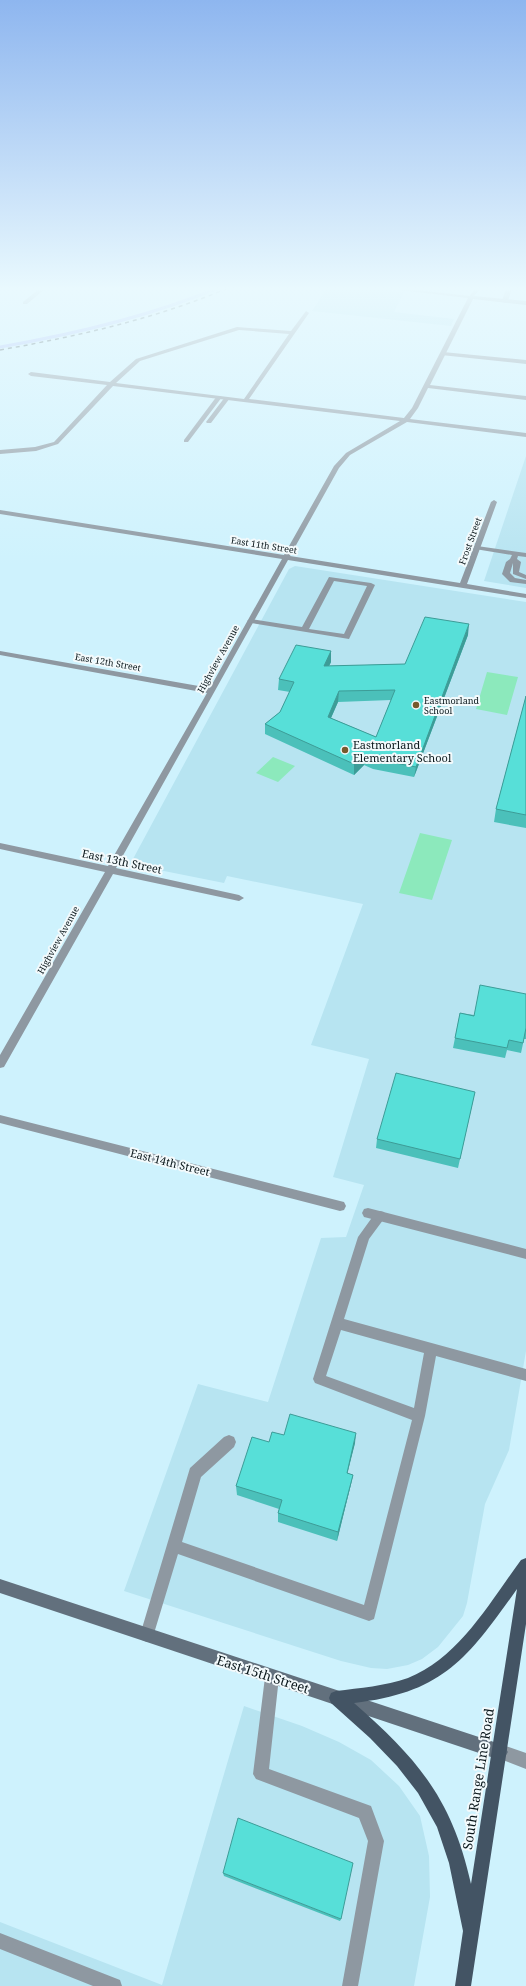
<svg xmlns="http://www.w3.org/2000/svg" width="526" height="1986" font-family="'Noto Serif',serif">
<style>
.built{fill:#b7e4f1}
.green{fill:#8ce9bc}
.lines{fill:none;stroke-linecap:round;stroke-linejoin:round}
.stream{stroke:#a8b8f9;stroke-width:3}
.lane{fill:#8e98a1;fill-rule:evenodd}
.street{fill:#8e98a1;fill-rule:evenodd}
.secondary{fill:#62707d;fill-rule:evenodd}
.primary{fill:#435464;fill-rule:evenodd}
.rail{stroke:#3b4e53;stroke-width:1.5;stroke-dasharray:4 4;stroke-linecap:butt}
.wall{fill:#4bc0ba;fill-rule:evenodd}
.shaded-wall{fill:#3d9c97}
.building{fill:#57dfd8;stroke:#3d9c97;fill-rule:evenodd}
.poi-dot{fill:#765a2d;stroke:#f3fafc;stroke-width:1.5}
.labels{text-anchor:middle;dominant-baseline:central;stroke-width:4;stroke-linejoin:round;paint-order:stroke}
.far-street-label{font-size:9px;fill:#0a171b;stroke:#f3fafc}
.far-poi-label{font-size:9px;fill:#0a171b;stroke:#f3fafc;text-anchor:start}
.poi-label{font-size:11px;fill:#0a171b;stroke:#f3fafc;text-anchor:start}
.street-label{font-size:11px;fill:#0a171b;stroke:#f3fafc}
.near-street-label{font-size:13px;fill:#0a171b;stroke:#f3fafc}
</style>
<rect width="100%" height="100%" fill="#cef2fd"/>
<!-- built -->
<path class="built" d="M327,288H363L404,292L394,312L454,319L451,326L312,311Z
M526,456V588L484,581Z
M295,566L526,602V1351L509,1450L485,1504L467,1603L463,1616L438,1647L422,1659L408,1665L387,1669L371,1668L341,1661L124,1591L198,1384L268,1402L321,1238L346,1237L364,1185L333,1177L369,1059L311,1045L363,904L227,876L224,883L139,866L133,862V859L289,569Z
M244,1706L302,1726L339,1742L371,1760L399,1786L420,1816L429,1856L430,1897L414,1986H0V1922L162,1985Z"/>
<!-- green -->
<path class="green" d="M487,672L518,677L507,715L476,709Z
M273,757L295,766L278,782L256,773Z
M420,833L452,840L432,900L399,893Z"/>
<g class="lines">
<!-- stream -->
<path class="stream" d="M0,347C75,334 148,317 218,288"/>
<!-- lane -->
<path class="lane" d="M506,288H512L508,301L505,303L502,301Z
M443,352L526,360V364L441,355L440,354Z
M217,396L222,397L188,442H184V440Z
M225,397L230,398L211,423H207L206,422Z
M477,546L526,553V557L518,556L517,559L521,562L519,572L526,575V579L513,574V563L510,573L515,578L526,580V584L510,582L502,574L506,562L510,559L512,555L475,549V547Z
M329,577L371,583L375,585L349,639L251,623L247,621L251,619L302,627ZM334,581L367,586L344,634L309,629Z
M380,1211L384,1212L386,1216L369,1239L344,1319L526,1369V1381L436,1356L425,1416L374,1619L369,1621L178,1554L152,1640L147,1642L142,1640L140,1635L190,1468L224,1437L229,1435L234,1437L236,1442L234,1447L201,1477L182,1542L364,1605L412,1420L315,1383L313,1379L358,1237L376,1212ZM341,1330L424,1353L414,1408L326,1376Z
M272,1670L277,1672L279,1677L269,1769L371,1806L384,1841L358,1986H342L368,1841L359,1818L256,1779L253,1774L265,1677L267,1672Z
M0,1933L120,1980L122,1986H93L0,1949Z"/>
<!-- street -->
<path class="street" d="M40,288H46L27,304H23V302Z
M381,288H398L470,296L475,288H481L474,296L526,301V305L473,299L430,385L526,396V400L428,388L418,408L410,419L526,433V437L407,422L350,455L339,468L290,556L460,583L491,502L494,500L497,502L467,584L526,594V598L288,560L116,868L239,895L244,898L239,901L113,874L4,1067L0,1068V1055L105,872L0,849V843L108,866L207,693L0,655V651L210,688L282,559L0,514V510L284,555L334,466L346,453L400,421L113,386L58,444L36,451L0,454V450L35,447L54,442L107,385L31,376L28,374L31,372L110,382L136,359L237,327L291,331L306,311L309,313L249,399L404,418L412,408L468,298ZM239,330L289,334L244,399L116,383L140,361Z
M0,1115L340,1201L344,1202L346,1206L344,1210L340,1211L0,1123Z
M368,1208L526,1249V1259L368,1218L364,1217L362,1213L364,1209Z
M500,1744L526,1753V1769L495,1757L492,1752L495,1747Z"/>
<!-- secondary -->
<path class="secondary" d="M0,1579L500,1744L505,1747L508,1752L505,1757L500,1760L0,1593Z"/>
<!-- primary -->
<path class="primary" d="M526,1558V1624L471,1986H455L463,1931L449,1863L437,1827L418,1793L397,1766L370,1738L331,1703L329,1698L331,1693L336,1691C360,1688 385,1686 408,1678C459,1658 490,1602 521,1560ZM517,1589L471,1884C452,1799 418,1759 354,1703C443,1693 468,1658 517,1589Z"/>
<!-- rail -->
<path class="rail" d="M0,350C78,336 155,319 228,288"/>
</g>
<!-- wall -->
<path class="wall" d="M468,635L414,777L373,769L364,765L354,775L265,734V724L280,712L290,692L278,690L279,679L331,651V662L329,666L405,664ZM391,700L376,737L331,718L338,702Z
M526,696V828L494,822L496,809Z
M526,994V1039H524L521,1053L507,1050L505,1058L453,1048L460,1013L474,1015Z
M475,1092L458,1168L376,1148L377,1139Z
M284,1435L355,1443L347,1473L353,1475L351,1484L337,1541L278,1522V1513L279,1509L237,1495L236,1486L269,1442Z
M223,1873L341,1919L340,1921L224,1876Z"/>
<!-- shaded-wall -->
<path class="shaded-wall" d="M469,624L468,635L414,777L416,767Z
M331,651V662L324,676V666Z
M339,691L338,702L327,727L328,717Z
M365,755L364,765L354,775V764Z
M356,1433L355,1443L345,1483L347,1473Z
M353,1475L351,1484L337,1541L338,1532Z"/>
<!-- building -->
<path class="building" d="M425,617L469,624L416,767L374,759L365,755L354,764L265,724L280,712L294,682L279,679L296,645L331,651L324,666L405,664ZM395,690L376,737L328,717L339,691Z
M526,696V815L496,809Z
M480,985L526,994V1028L523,1043L509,1040L507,1048L455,1038L460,1013L474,1016Z
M396,1073L475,1092L460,1159L377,1139Z
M290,1414L356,1433L347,1473L353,1475L338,1532L278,1513L282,1500L236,1486L252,1437L269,1442L272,1432L284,1435Z
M238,1818L353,1863L341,1919L223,1873Z"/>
<!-- sky -->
<linearGradient id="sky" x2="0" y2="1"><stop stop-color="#8eb6ef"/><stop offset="0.51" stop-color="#e9f9fe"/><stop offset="1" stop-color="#e9f9fe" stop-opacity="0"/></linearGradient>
<rect width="526" height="566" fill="url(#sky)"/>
<!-- markers -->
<g class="poi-dot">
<circle cx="416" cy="705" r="4"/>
<circle cx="345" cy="750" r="4"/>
</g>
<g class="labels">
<!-- far-street labels -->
<g class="far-street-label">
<text transform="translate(470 541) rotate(-70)">Frost Street</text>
<text transform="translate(264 545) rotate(9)">East 11th Street</text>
<text transform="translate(218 659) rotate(-61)">Highview Avenue</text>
<text transform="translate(108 662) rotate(10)">East 12th Street</text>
<text transform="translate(58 940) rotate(-61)">Highview Avenue</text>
</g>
<!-- far-poi labels -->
<g class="far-poi-label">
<text x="424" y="700">Eastmorland<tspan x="424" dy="10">School</tspan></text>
</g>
<!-- poi labels -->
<g class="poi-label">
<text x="353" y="744">Eastmorland<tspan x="353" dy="13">Elementary School</tspan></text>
</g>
<!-- street labels -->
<g class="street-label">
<text transform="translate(122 861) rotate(12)">East 13th Street</text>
<text transform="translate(170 1162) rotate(14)">East 14th Street</text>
</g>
<!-- near-street labels -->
<g class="near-street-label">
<text transform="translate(263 1674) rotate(18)">East 15th Street</text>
<text transform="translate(478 1779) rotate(-81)">South Range Line Road</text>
</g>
</g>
</svg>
